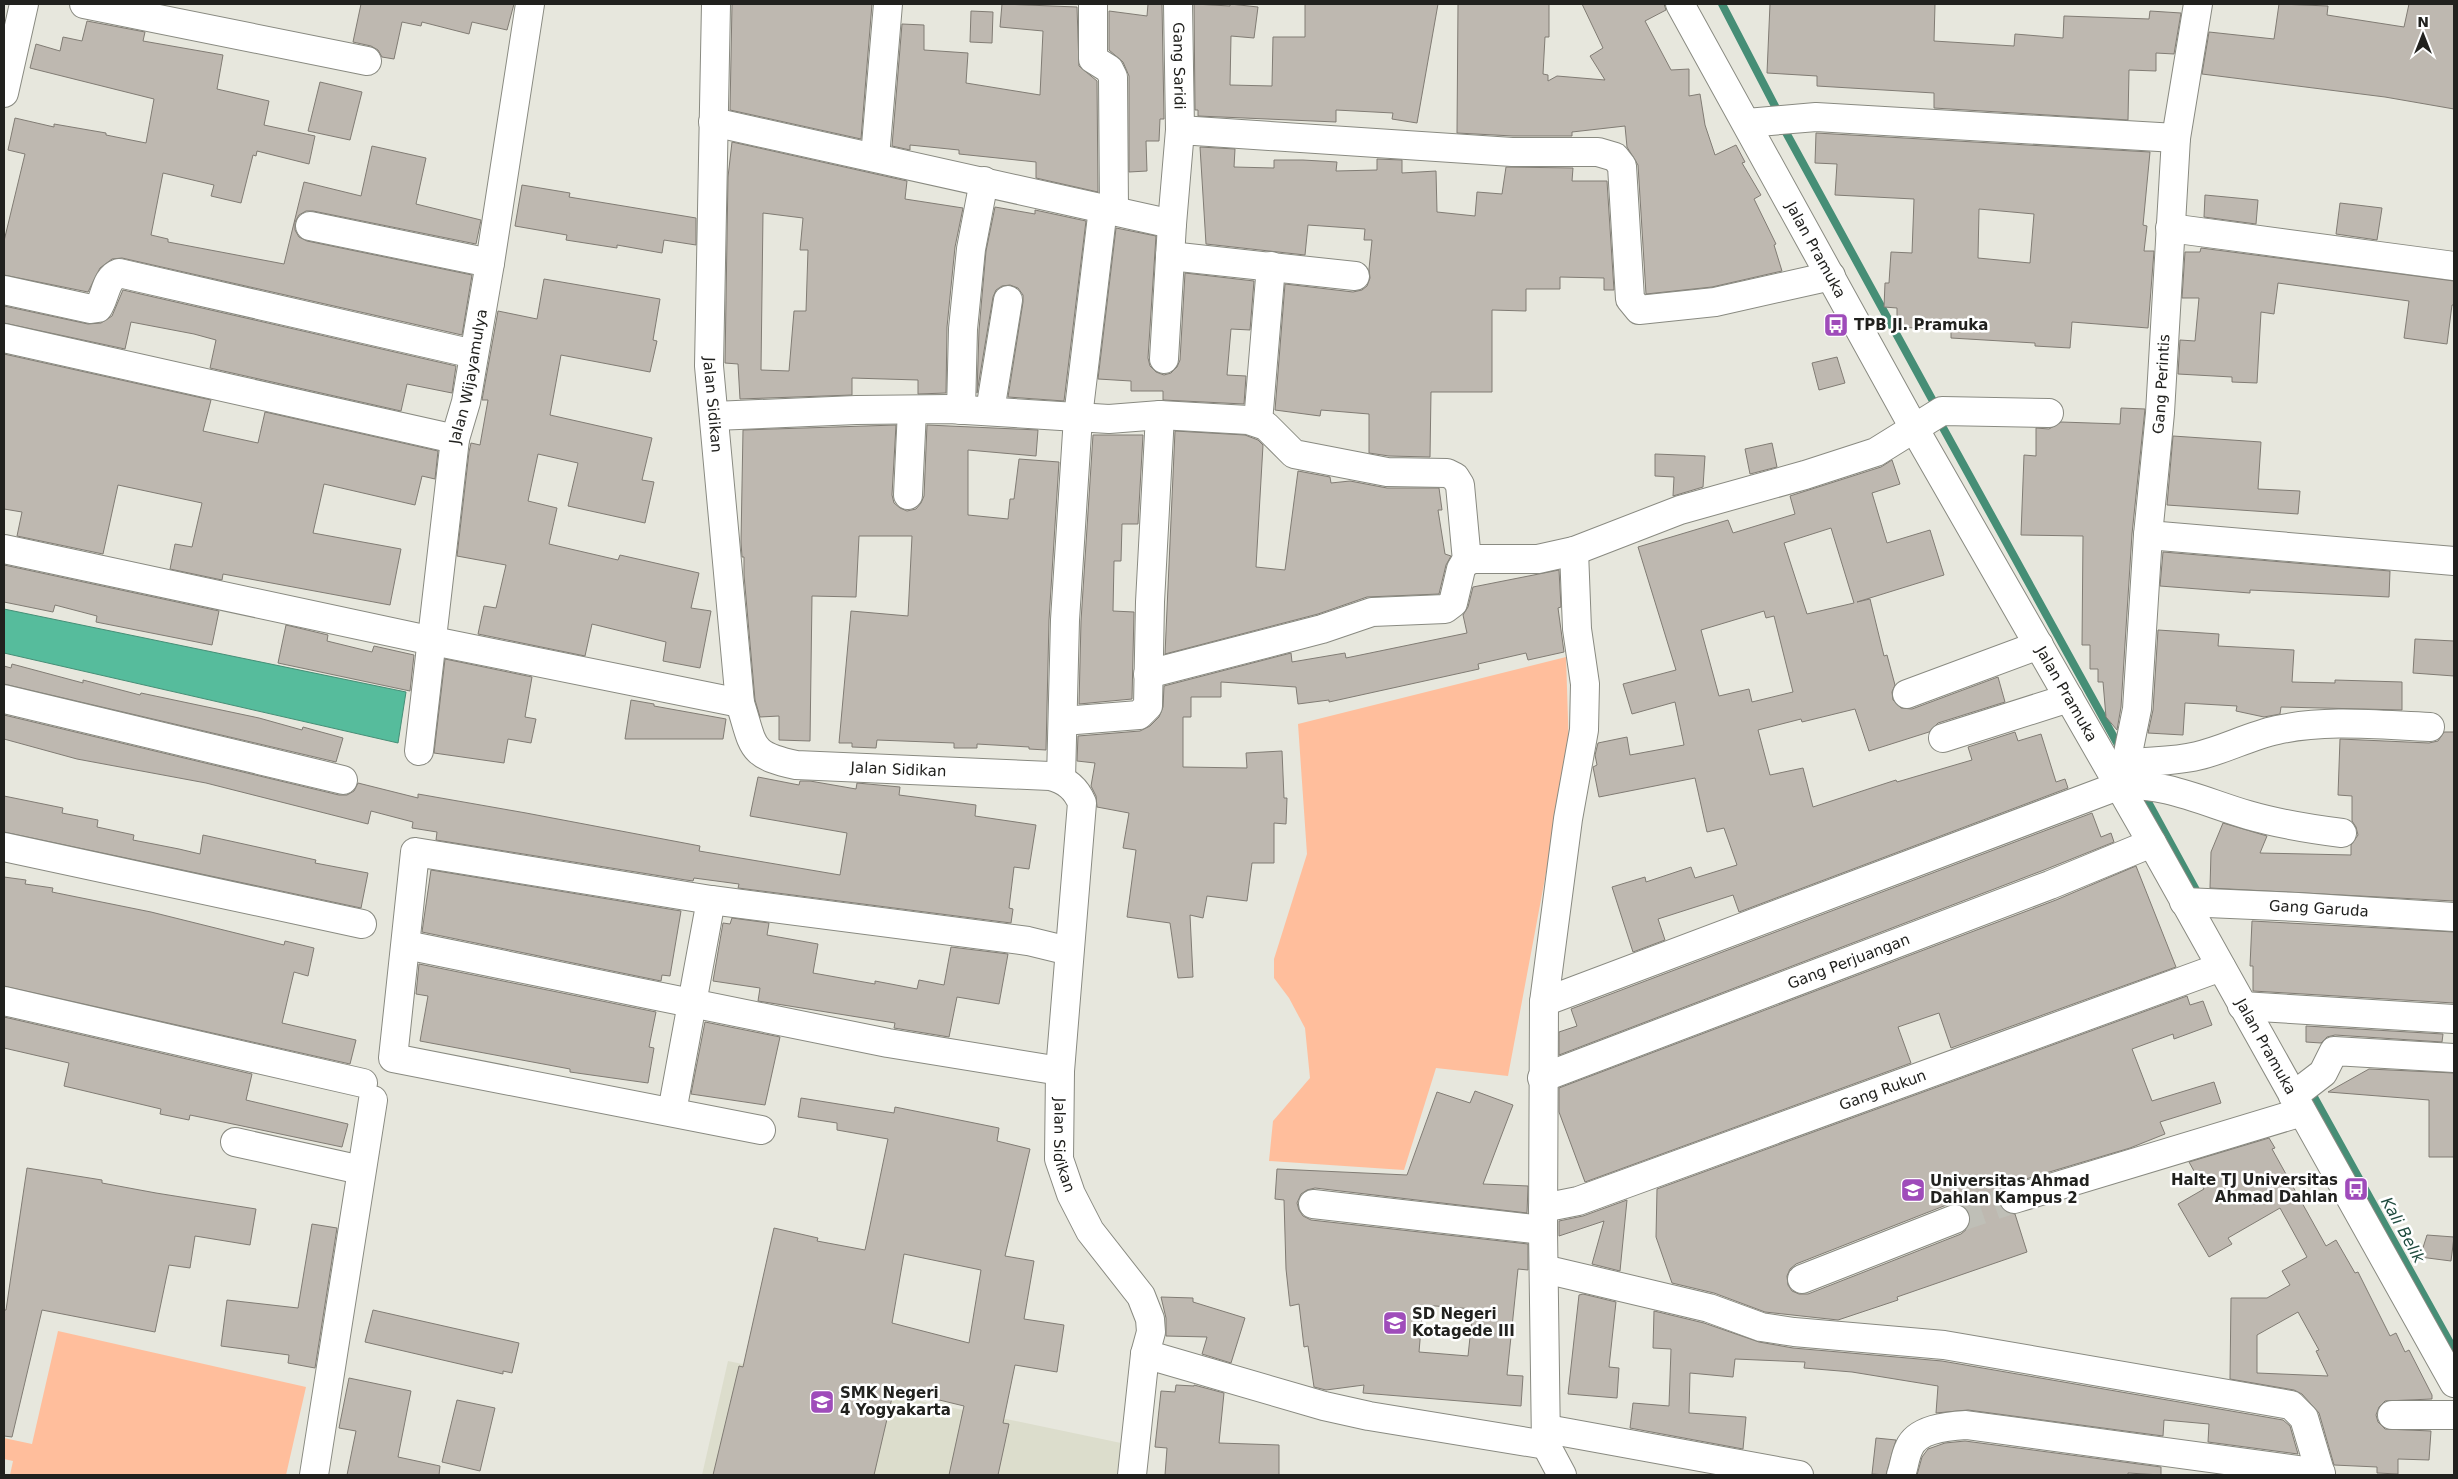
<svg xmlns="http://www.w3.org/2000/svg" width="2458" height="1479" font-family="'DejaVu Sans',sans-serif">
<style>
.built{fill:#dcddcc}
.green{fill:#ffbe9c}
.water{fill:#56bc9c;stroke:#468e76}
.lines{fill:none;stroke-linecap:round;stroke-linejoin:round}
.stream{stroke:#468e76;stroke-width:8}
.building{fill:#beb8b0;stroke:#817c74;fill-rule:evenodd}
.minor-tunnel{stroke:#bfbfb7;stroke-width:28;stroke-dasharray:28 14;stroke-linecap:butt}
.minor-casing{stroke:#898a81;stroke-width:30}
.major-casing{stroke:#898a81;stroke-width:30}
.minor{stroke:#fff;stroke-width:28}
.major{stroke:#fff;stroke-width:28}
.labels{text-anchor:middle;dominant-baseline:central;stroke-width:5;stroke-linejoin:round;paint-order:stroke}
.street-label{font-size:15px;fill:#21211e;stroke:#fff}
.poi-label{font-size:15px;font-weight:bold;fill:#21211e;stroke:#fff;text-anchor:start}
.water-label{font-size:16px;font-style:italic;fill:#1f4b3e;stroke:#fff}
</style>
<rect width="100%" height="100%" fill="#e7e7dd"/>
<!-- built -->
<path class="built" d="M728,1361L1121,1443L1117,1475H702Z"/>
<!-- green -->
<path class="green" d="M1566,657L1569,750L1508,1076L1436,1068L1404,1170L1269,1161L1273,1121L1310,1078L1305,1028L1289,998L1274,978V959L1307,854L1298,724Z
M58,1331L306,1387L286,1475H10L13,1461L4,1459V1438L32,1444Z"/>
<!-- water -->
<path class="water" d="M4,609L406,692L398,743L4,653Z"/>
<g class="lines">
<!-- stream -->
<path class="stream" d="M1722,4L1777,110
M1783,127L1933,401
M1942,426L2121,750
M2142,791L2196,890
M2314,1097L2454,1350"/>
</g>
<!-- building -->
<path class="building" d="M361,4H514L507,30L472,22L469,34L422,22L421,26L402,22L394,59L382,57L378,50L371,46L353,42Z
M732,4H872L861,139L730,110Z
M1002,4L1077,7L1079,66L1097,81L1098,192L1036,178V162L959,154V150L910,145V150L892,146L902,24L924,25V50L968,53L966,83L1040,95L1043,31L1000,27Z
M1148,4H1162L1164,119H1160L1159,141H1146L1147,171L1129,172V76L1123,62L1109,50V11L1147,16Z
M1194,4L1230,6V4L1258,7L1254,38L1231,36L1230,85L1272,86L1273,37H1305V4H1438L1417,123L1392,119L1393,113L1336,110V122L1198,116V110H1195Z
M1458,4H1549V37H1545L1543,74L1548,75V81L1557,76L1605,80L1590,56L1603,48L1582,4H1664L1666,10L1645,21L1671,70L1689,69V96L1700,94L1705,125L1715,155L1736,145L1745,162L1742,163L1761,195L1754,199L1776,244L1774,245L1782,271L1712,287L1646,294L1638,165L1627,147L1625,126L1572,132V136H1513L1457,133Z
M1770,4H1935L1934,41L2014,46L2015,34L2063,38L2064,16L2149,19L2150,11L2181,13L2174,54L2156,53V71L2129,70L2128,120L1934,108V93L1817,86V76L1767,73Z
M2279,4L2328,6L2327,15L2404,27L2409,4H2454V109L2385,97L2202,74L2209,32L2274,39Z
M971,11L993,12L992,43L970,42Z
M87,21L145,32L143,41L223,55L217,89L269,101L264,125L315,136L309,164L257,151L256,156L253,155L241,203L211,196L214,185L163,173L151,235L168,239V242L284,264L304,182L361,196L372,146L426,158L416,204L481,220L476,244L313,211H306L299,215L295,222V230L299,237L307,241L472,275L462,335L122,258L112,259L100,268L88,292L4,275V241L25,154L8,150L15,118L54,127V124L106,133V135L146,143L154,99L30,68L36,44L60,51L63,37L82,41Z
M320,82L362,92L350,140L308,131Z
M1816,133L2150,152L2143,225L2147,226L2144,251H2154L2148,328L2072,322L2070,348L2035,346V343L1951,338V330L1897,327V308L1884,307L1885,283H1889L1891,252L1912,253L1914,199L1835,195L1837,164L1815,163ZM1979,209L2034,214L2030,263L1978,258Z
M732,142L907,181L905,199L963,208L955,247L947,327L946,393L918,394V380L852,378V395L740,399L738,364L725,363L728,177ZM763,213L803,218L800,250H808L806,311H794L789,371L761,370Z
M1200,147L1235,149L1234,167L1274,168V160H1303L1337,162L1336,171L1377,170V159L1402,160V173L1436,171L1437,212L1475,216L1477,192L1502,194L1506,167L1573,168L1572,181H1607L1614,290H1604V278L1560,277V289H1526V311L1492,310V392H1431L1430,457L1389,456L1369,453V414L1321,410L1320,416L1275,410L1285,284L1353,292L1362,290L1367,286L1370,278L1369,269L1372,240H1364L1365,229L1308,225L1305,255L1206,244Z
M522,185L570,193L569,197L696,218V245L664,240L662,253L617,245V248L566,240L567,235L515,226Z
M2205,195L2258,200L2256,224L2204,217Z
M2340,203L2382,208L2377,240L2336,234Z
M995,207L1035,214V210L1086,221L1064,401L1008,397L1023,302V295L1018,288L1010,285L1002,286L996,290L993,297L977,393L979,330L986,251Z
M1116,228L1156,236L1148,358L1150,366L1156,372L1164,375L1171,373L1177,367L1180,360L1185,273L1254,281L1250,330L1231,329L1227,375L1246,376L1244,404L1163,400V391H1131V381L1098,379Z
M2201,248L2454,281V305H2452L2447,344L2404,338L2409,301L2278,283L2274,314L2261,312L2257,383L2232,382V377L2178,374L2180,340L2195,341L2199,298H2182L2185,252H2200Z
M544,279L660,299L653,340L657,341L650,372L561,355L550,415L652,438L642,480L654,482L645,523L568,506L578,463L538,454L528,501L557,508L549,544L618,560L620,555L699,573L691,608L711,611L700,668L663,661L666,642L592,624L585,656L478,634L484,606L496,608L506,565L457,556L469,452L471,443L480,445L488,400H482L498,311L537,319Z
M123,290L456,366L452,393L407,384L401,411L210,368L216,340L194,334L131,322L125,349L4,323V306L88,324L101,323L112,316Z
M4,354L211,400L203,431L258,443L265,412L438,451L435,479L422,476L415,505L324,484L313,533L401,549L390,605L223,574L222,580L170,569L175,544L192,547L202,503L118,485L103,554L17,536L22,512L4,509Z
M1837,357L1845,383L1819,390L1812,363Z
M2121,408L2145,409L2132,534L2121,707L2117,730L2106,717L2103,682H2098V669H2090V645H2082L2083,536L2021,535L2024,455L2036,456V428L2049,429L2061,422L2120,424Z
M896,425L892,495L894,503L900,508L907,511L916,509L921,503L924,496L927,425L1038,430L1036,456L968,450V515L1008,519L1010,499H1014L1019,459L1059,462L1049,620L1046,750L1029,749V747L977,744V748H954V743L877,740L876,748L852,747V743H839L851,611L908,616L912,536H859L856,597L812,596L810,741L779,740V716L760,717L755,700L744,575V557H742L741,542L743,430Z
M1175,431L1245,435L1258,440L1263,445L1256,567L1285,570L1298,471L1330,477L1331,483L1350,481L1387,488H1439L1442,510H1438L1445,554L1451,556L1446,565L1439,594L1367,597L1318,614L1165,654Z
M1093,435H1143L1138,524H1122L1121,561H1114L1113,611L1134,612L1132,699L1079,704L1081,621Z
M2173,436L2261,442L2258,489L2300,491L2298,514L2167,505Z
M1772,443L1777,467L1750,474L1745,449Z
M1655,454L1705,456L1703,487L1673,496L1674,477L1655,476Z
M1892,460L1900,484L1872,493L1887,543L1930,530L1944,575L1857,602L1870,599L1884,656L1887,655L1895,685L1892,692L1893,700L1901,708L1912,709L1998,677L2005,702L1938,723L1929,732L1869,751L1855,709L1802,722L1801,719L1758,730L1770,775L1803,768L1813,807L1896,780L1897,782L1972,760L1968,747L2015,732L2018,741L2041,734L2056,782L2065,779L2068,788L1739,912L1733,895L1658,919L1665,940L1633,952L1612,887L1645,877L1646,882L1691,867L1695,878L1737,865L1724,828L1707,832L1695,778L1599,797L1593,767L1597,765L1595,755L1598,743L1627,737L1630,755L1684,745L1675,702L1632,714L1623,684L1676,670L1638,547L1728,520L1733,533L1795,514L1790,496L1881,467ZM1831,528L1854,603L1807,614L1784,543ZM1764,611L1766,618L1774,616L1793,692L1752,702L1749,689L1719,696L1701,630Z
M2163,552L2390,571L2389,597L2250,590V593L2160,586Z
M4,565L219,611L212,645L96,622L97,616L55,605L53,612L4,602Z
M1559,570L1561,607L1558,608L1564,652L1528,660L1526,653L1478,664L1479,669L1329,702V700L1298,704L1296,687L1221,682V697H1191V717H1183V767L1247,768L1246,753L1282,751L1284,798H1287L1286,824L1274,823V863H1252L1247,901L1207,896L1203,918L1190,915L1193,977L1178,978L1170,923L1127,917L1136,850L1123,848L1129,813L1097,807L1096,796L1091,786L1095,763L1077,761L1078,736L1140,731L1150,726L1159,717L1163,707L1164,686L1291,653L1292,662L1345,653L1346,658L1467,633L1463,615L1468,607L1473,587Z
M286,625L328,635L327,641L372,652L374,646L414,655L410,691L278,663Z
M2158,630L2219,634L2218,646L2294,650L2292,682L2335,683V680L2402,682V710L2281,707L2280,714L2264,717L2236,711L2237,706L2185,703L2183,735L2148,733L2153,710Z
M2415,639L2454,641V676L2413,673Z
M445,659L532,677L525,717L536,719L531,743L508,739L504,763L434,753Z
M12,664L83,683V680L140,695L141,693L259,718L302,730L303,727L343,738L336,762L4,684V666L11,668Z
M631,700L654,704V706L726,719L723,739H625Z
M4,715L339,795H347L354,791L358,783L418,798V794L526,813L700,846L699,851L840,875L847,833L750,816L758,777L799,785L800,781H810L856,789L857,783L900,787L899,795L976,805L975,816L1036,825L1029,869L1014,867L1009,908L1013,909L1011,923L738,888L739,884L694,878L693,881L686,880L436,840L437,832L412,828L413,822L371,811L368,824L206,783L77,759L4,739Z
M2444,732H2454V901L2210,888L2211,852L2223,823L2267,836L2260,853L2351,855V845L2358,835L2356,827L2352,821V796L2338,795L2340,739L2429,743L2438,741Z
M4,796L63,808L62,813L98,820L97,827L134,835L133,840L179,849L200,854L203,835L316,860L315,863L368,873L361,908L4,832Z
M2092,813L2101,837L2111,833L2114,842L2044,870L1559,1055V1032L1577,1026L1571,1009Z
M2136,866L2176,967L1951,1048L1939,1013L1898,1027L1911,1063L1585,1182L1559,1112V1088L2056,900Z
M431,870L681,911L670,976L662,975L661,981L422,932Z
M4,877L26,880L25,884L53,888L52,892L151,912L284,945L285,941L314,948L308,976L294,972L282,1023L356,1040L350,1064L4,986Z
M732,918L769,923L767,935L818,944L813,973L875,984V981L917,989L919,980L944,985L951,947L1008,954L999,1004L957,997L949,1037L894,1028L895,1023L758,1001L760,988L713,981L723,923L730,924Z
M2252,921L2454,932V1003L2253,991V966H2250Z
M419,964L656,1012L649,1047L654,1048L648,1083L570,1072V1069L420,1041L428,996L416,994Z
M2187,996L2190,1005L2203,1001L2212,1025L2174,1039L2173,1034L2132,1049L2152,1101L2214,1082L2221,1103L2160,1122L2165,1134L2130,1148L2009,1184L2003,1188L1999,1196V1204L2004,1211L2015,1214L2027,1252L1897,1297L1898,1300L1838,1320L1765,1312L1714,1293L1672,1283L1656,1237L1657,1189ZM1949,1204H1958L1965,1207L1969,1213L1970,1222L1967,1229L1961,1234L1808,1294H1799L1792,1291L1788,1285L1787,1276L1790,1269L1796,1264Z
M4,1017L252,1074L246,1100L348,1124L342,1147L190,1115L189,1120L160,1114L161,1109L64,1086L69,1063L4,1048Z
M705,1022L780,1037L765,1105L691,1094Z
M2306,1026L2443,1034L2442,1042L2335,1035L2327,1037L2321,1043L2306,1042Z
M2369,1069L2454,1073V1157H2429V1100L2328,1092Z
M1475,1091L1513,1105L1483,1184L1528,1186L1527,1213L1315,1188L1307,1190L1301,1194L1297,1203L1299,1210L1303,1216L1311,1220L1528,1244V1270L1518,1269L1507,1375L1523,1376L1521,1406L1363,1393L1364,1385L1326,1390L1314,1387L1308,1346L1304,1347L1299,1304L1290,1306L1286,1269L1284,1200L1275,1199L1277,1169L1407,1175L1437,1092L1470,1103ZM1423,1305L1473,1309L1468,1356L1419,1352Z
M801,1098L894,1113L895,1107L999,1128L997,1141L1030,1149L1005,1256L1034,1261L1024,1319L1064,1325L1057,1372L1015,1365L1003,1423L1009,1424L998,1475H949L964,1406L894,1389L874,1475H713L739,1366L743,1367L774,1228L818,1238L817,1241L865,1250L888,1139L837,1130V1123L798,1117ZM904,1254L981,1270L969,1343L892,1323Z
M2269,1138L2275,1148L2272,1149L2326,1246L2336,1240L2355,1273L2358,1272L2390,1336L2396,1333L2405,1352L2409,1350L2432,1395V1399L2385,1401L2379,1407L2376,1415L2378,1422L2385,1429L2431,1431L2429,1460L2398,1459V1474L2377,1473V1467L2334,1465L2319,1413L2302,1394L2294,1390L2230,1379L2231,1298H2267L2290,1285L2282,1271L2307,1257L2280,1208L2228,1238L2232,1244L2209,1257L2178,1204L2204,1189L2189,1162ZM2298,1312L2319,1350L2316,1351L2328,1376L2257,1373V1335Z
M27,1168L102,1180V1183L156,1193L256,1209L250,1245L195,1236L190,1268L169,1265L155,1332L42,1310L12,1437L4,1436V1310H6Z
M1627,1200L1620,1271L1592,1264L1604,1221L1559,1236V1221L1583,1216Z
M312,1224L337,1228L315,1368L288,1363L289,1355L221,1346L227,1300L298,1308Z
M2427,1235L2454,1237L2451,1261L2420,1257Z
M1583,1294L1616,1302L1609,1367L1619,1368L1617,1398L1568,1394L1579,1295Z
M1161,1297L1193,1298V1302L1245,1318L1231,1363L1202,1354L1207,1337L1166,1336V1318Z
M373,1310L519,1343L512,1373L503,1371V1374L365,1342Z
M1654,1311L1704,1323L1759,1342L1793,1348L1942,1361L2283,1420L2290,1426L2298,1454L2208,1442L2209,1424L2164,1420L2163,1436L1968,1410L1936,1413L1938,1386L1852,1372L1804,1368L1805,1362L1735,1359L1733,1377L1690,1373L1689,1413L1746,1417L1743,1449L1630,1428L1633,1403L1669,1406L1671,1349L1653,1348Z
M349,1378L411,1391L398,1457L440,1466L439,1475H347L356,1431L339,1428Z
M1176,1385L1194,1386V1385L1224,1393L1219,1443L1279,1445V1475H1165L1167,1448L1155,1447L1161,1391L1175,1392Z
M457,1400L495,1408L480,1471L442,1462Z
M1876,1438L1896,1440L1886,1475L1872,1474Z
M1965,1441L2161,1467V1475L2128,1473V1475H1917L1922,1457L1928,1449L1945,1443Z"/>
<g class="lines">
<!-- minor-tunnel -->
<path class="minor-tunnel" d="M1955,1219L2014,1199"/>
<defs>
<g id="minor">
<path d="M84,4L367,61"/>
<path id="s1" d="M716,4L709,366L740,703C754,746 748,755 796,765L1050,776C1066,780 1076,788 1082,803L1060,1071L1059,1159L1071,1194L1090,1231L1141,1296L1150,1319L1151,1332L1145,1354L1132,1475"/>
<path d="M1093,4V59L1109,69L1113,77L1114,210"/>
<path id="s2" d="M1178,4L1180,130"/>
<path d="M4,93L24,4"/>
<path d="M713,122L1172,224"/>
<path d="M1747,123L1816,117L2176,138"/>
<path d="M875,157L888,4"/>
<path d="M310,226L490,263"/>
<path d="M2170,228L2454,266"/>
<path d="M1170,256L1355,276"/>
<path d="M4,290L91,309L98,308C106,296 105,278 119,273L474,354"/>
<path d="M4,338L455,439"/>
<path d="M1164,359L1172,224L1180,130L1512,152H1598L1615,157L1622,166L1630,299L1639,310L1715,302L1831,276"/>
<path d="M961,410L963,329L971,249L984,181"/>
<path d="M990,411L1008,300"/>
<path d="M714,416L856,410L949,409L1109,419L1160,415L1248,420L1266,426L1294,454L1387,472L1447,473L1455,477L1460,485L1467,561"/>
<path d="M1258,422L1271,266"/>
<path d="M908,495L912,410"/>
<path d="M2148,535L2454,561"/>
<path d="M4,549L433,641L740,703"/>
<path d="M1148,674L1322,629L1372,612L1445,609L1453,603L1461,569L1464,564L1472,559H1538L1574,551L1680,510L1805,475L1876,452L1942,411L2049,413"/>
<path d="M1907,694L2039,645"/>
<path d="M4,699L343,780"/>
<path d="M1063,721L1139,715L1148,706L1150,602L1160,415"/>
<path d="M1943,738L2069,698"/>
<path id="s3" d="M419,751L455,439L466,402L490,263L530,4"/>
<path id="s4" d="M2126,763L2137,709L2148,535L2160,413L2176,138L2198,4"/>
<path d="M2109,767C2138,760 2168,763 2197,756C2224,750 2249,736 2277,730C2327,719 2379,725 2430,727"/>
<path d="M1061,779L1065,620L1078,417L1103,208"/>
<path d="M4,847L362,924"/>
<path id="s5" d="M2184,902L2298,907L2454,917"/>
<path d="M406,945L888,1043L1060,1071"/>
<path d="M4,1001L363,1083"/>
<path d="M1544,1002L2118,786C2163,781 2206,803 2248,815C2279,824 2310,829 2342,833"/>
<path d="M2242,1006L2454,1019"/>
<path id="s6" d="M1542,1078L2050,885L2152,843"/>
<path d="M2293,1096L2323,1073L2334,1051L2454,1058"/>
<path d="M672,1112L711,900"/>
<path d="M761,1130L393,1058L415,852L711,900L1028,941L1069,951"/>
<path d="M235,1142L361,1170"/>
<path d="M2014,1199L2302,1112"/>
<path d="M1313,1204L1543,1230"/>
<path id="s7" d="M1543,1208L1578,1201L2221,967"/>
<path d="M1544,1269L1709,1308L1761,1327L1794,1332L1944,1345L2291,1405L2304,1418L2321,1475"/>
<path d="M1802,1279L1955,1219"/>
<path d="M1145,1354L1324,1406L1369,1416L1546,1445"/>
<path d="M2392,1415H2454"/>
<path d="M1547,1429L1799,1475"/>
<path d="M314,1475L373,1100"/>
<path d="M1562,1475L1546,1445L1543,1230L1544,1002L1568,819L1584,730L1585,684L1577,629L1574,551"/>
<path d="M1901,1475C1904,1467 1905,1456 1909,1448C1917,1429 1947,1426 1966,1425L2321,1473"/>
</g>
<g id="major">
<path id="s8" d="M1680,4L1914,428L2152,843L2454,1383"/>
</g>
</defs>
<!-- minor casing -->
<use href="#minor" class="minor-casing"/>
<!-- major casing -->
<use href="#major" class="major-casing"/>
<!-- minor -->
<use href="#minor" class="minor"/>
<!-- major -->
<use href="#major" class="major"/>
</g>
<!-- icons -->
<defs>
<symbol id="bus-square" viewBox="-11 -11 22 22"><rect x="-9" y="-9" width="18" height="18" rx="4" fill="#9f4cba" stroke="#fff"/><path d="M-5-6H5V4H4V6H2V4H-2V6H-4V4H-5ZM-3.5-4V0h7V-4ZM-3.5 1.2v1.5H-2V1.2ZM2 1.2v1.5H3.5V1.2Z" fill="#fff"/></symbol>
<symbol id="university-square" viewBox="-11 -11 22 22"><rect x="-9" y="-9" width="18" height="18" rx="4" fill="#9f4cba" stroke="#fff"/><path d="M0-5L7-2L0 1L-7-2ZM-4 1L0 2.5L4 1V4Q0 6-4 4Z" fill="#fff"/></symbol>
<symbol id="school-square" viewBox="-11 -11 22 22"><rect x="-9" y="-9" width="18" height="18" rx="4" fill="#9f4cba" stroke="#fff"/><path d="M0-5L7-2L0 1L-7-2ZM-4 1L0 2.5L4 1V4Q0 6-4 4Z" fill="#fff"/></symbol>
</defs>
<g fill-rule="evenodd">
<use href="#bus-square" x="1822" y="311" width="28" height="28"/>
<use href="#bus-square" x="2342" y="1175" width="28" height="28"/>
<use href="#university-square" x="1899" y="1176" width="28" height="28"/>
<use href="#school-square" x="1381" y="1309" width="28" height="28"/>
<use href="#school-square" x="808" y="1388" width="28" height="28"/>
</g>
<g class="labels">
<!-- street labels -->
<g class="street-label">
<text stroke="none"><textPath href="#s2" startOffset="62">Gang Saridi</textPath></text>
<text stroke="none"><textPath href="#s8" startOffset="281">Jalan Pramuka</textPath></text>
<text stroke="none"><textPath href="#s3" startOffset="378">Jalan Wijayamulya</textPath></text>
<text stroke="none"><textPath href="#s4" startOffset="381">Gang Perintis</textPath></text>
<text stroke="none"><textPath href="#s1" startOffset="401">Jalan Sidikan</textPath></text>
<text stroke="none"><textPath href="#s8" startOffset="791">Jalan Pramuka</textPath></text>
<text stroke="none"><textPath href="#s1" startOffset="895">Jalan Sidikan</textPath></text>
<text stroke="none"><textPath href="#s5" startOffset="135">Gang Garuda</textPath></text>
<text stroke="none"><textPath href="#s6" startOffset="328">Gang Perjuangan</textPath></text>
<text stroke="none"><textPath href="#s8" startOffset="1196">Jalan Pramuka</textPath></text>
<text stroke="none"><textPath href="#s7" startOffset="360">Gang Rukun</textPath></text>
<text stroke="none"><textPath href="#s1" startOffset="1434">Jalan Sidikan</textPath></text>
</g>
<!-- poi labels -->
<g class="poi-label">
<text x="1854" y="325">TPB Jl. Pramuka</text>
<text x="2338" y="1180" text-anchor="end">Halte TJ Universitas<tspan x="2338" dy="17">Ahmad Dahlan</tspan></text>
<text x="1930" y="1181">Universitas Ahmad<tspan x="1930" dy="17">Dahlan Kampus 2</tspan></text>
<text x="1412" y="1314">SD Negeri<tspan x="1412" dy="17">Kotagede III</tspan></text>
<text x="840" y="1393">SMK Negeri<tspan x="840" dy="17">4 Yogyakarta</tspan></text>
</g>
<!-- water labels -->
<g class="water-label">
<text transform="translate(2403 1230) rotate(61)">Kali Belik</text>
</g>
</g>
<!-- border -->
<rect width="2458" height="1479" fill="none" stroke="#21211e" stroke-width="10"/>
<!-- north arrow -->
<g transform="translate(2423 35)" stroke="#ffffff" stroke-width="4" paint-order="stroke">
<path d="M0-4L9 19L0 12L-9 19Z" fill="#21211e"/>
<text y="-8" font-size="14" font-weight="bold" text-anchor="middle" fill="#21211e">N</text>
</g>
</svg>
